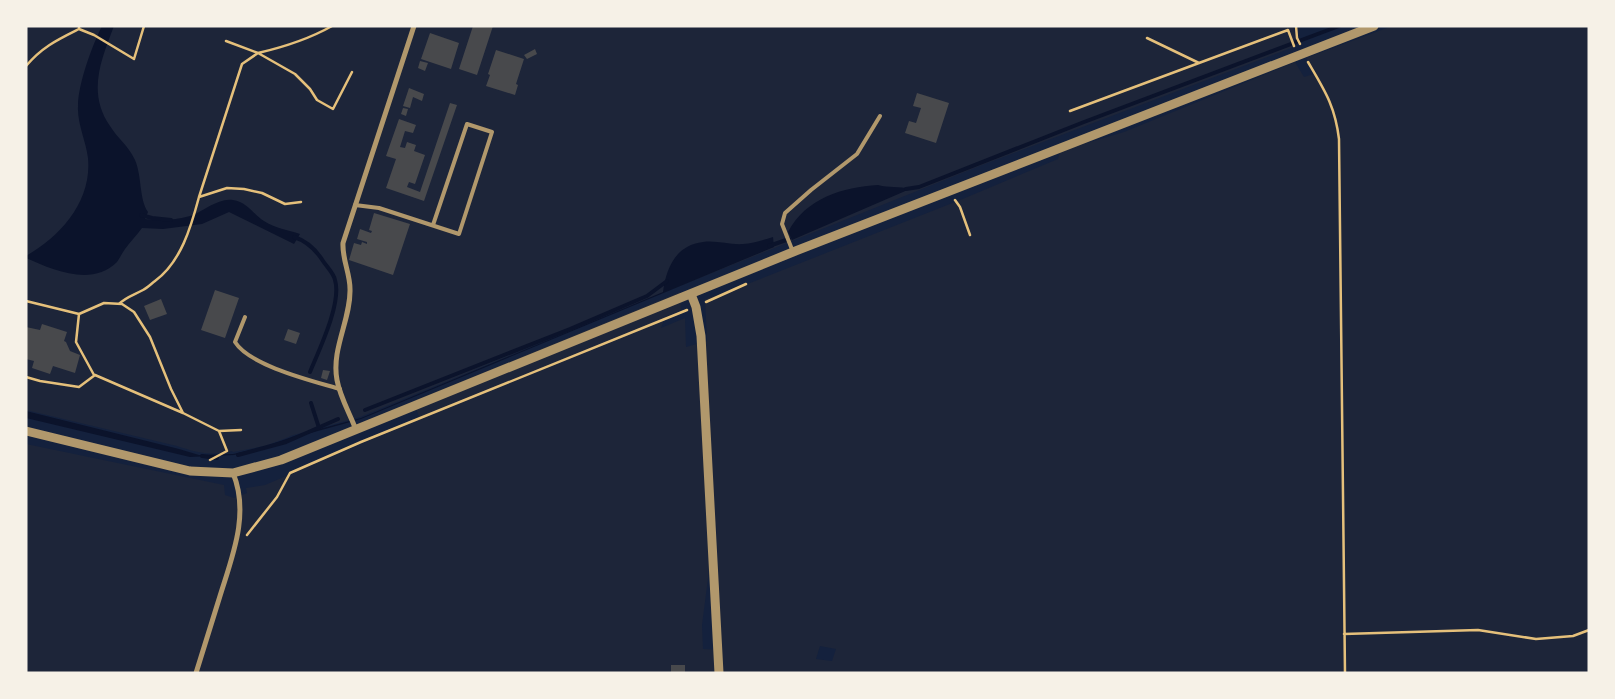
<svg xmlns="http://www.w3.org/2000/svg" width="1615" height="699" font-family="'Libre Baskerville',serif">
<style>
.green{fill:#1d2539;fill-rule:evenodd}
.water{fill:#0b132b}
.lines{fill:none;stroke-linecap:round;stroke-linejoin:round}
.stream{stroke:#0b132b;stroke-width:4}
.building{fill:#48494c}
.path{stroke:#e5c07b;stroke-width:2.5}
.service{stroke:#b1986c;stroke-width:4}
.minor{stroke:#b1986c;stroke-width:5}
.tertiary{stroke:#b1986c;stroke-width:9}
</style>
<rect width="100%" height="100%" fill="#14213d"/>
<!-- green -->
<path class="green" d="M26,26H1293L1296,39L1293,40L1294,47L982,165L617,311L360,417L290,436L289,437L265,446L233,452L232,451C211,456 198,453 177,446L26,410Z
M1392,26H1589V673H26V444L224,485L225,495L234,498L247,493L246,488L265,485L420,419L413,401L680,292L681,310L665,317L661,328L685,318L686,347L707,341L705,299L735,289L965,198L1058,159L1060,151L1124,132L1295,62L1304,77L1317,73L1306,58ZM715,524H716L722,650L703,649L702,625ZM820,646L836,649L832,661L816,659Z"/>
<!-- water -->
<path class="water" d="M102,26H114C101,60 87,93 110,126C118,139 128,145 135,160C142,176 139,199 148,212L145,219C160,221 176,220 190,216C205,211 217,198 233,200C247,202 253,214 264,221C275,228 288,230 300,234L294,244L229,212L202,224L163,229L142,228C137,235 130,242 125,249C122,253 120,258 117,262C92,287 53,270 26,258V256C61,236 92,201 88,158C86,141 77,123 78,106C78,84 92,46 102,26Z
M878,185C889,188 899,186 910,189L792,240L788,232C806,198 843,187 878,185Z
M773,237L774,247L361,419L300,436L259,450L234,455L190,457L26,418V411L179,449L199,455L233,454L261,448L300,434L361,418L663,292C666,268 676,245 703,242C716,240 730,245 743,244C753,243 763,240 773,237Z"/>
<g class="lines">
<!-- stream -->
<path class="stream" d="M906,189L919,187L1084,122L1339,26
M141,215L152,218L171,220
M294,237C307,241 316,250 323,261C327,267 334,274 335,280C342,303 319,350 310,372
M769,246L789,239
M311,403L319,428
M365,410L570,329L647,296L667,281
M238,455L286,442L338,419
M202,456L217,458"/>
</g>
<!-- building -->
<path class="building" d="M473,26H493L477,75L459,69Z
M430,33L459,43L451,69L421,59Z
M535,49L537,54L527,59L524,55Z
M496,50L524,59L516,84L518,85L515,95L486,86L490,75L488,74Z
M420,61L428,63L425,71L418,68Z
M409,88L424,94L422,101L413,97L410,108L403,106Z
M917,93L949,103L936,143L905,133L909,121L916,123L921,108L913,106Z
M450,103L457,105L424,201L386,188L396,159L386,156L399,119L416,125L413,133L405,131L400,147L405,148L407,142L416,145L414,151L425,155L415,184L409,182L407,187L420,192Z
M403,108L408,109L406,116L401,114Z
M374,213L410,224L393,275L349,260L354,243L361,245L362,242L367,244V242L357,239L360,229L371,233L372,231L369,230Z
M215,290L239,298L225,338L201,330Z
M161,299L167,314L150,320L144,306Z
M42,324L67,332L64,341L66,342L70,351L80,355L75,373L53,366L50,374L32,368L34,361L26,359V327L40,330Z
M288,329L300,333L296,344L284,340Z
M323,370L330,371L327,380L321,378Z
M671,665H685V673H671Z"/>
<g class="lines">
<!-- path -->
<path class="path" d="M332,26C309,39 284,47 258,53L295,74L310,89L317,100L333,109L352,72
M1296,26L1297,38L1300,44
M79,29L94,35L134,59L144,26
M1147,38L1199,63L1288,30L1294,46
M226,41L258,53
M258,53L242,64L199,197L227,188L244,189L262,193L285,204L301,202
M1308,62C1325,91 1335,106 1339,139L1345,673
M26,66C42,47 57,40 79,29V26
M1070,111L1199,63
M955,200L960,207L970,235
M26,301L79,314L104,303L122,304L134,312L150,337L171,389L183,413L95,375L79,387L40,381L26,377
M706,302L746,284
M119,304C126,297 134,295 143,290C147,288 151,284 155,281C181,262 191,227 199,197
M79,314L76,342L94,375
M183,413L219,431L241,430
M210,460L227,451L219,431
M247,535L277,497L290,473L361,442L687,310
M1344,634L1478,630L1536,639L1573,636L1589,630"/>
<!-- service -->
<path class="service" d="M355,205L379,208L459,234L492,132L467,124L433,225
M793,252L782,224L785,213L811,190L857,154L880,116
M245,317L235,342C250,366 313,381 340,389"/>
<!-- minor -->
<path class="minor" d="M356,430C350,414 340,397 337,380C331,349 351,319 350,289C350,273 342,259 343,243L414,26
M196,673C204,647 212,622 220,596C232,557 250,514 233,473"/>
<!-- tertiary -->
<path class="tertiary" d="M691,294L696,307L701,336L719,673
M26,431L190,471L233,473L281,460L793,252L1374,26"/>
</g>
<!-- border -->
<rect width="1615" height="699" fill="none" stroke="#f6f1e7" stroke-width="55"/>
</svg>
